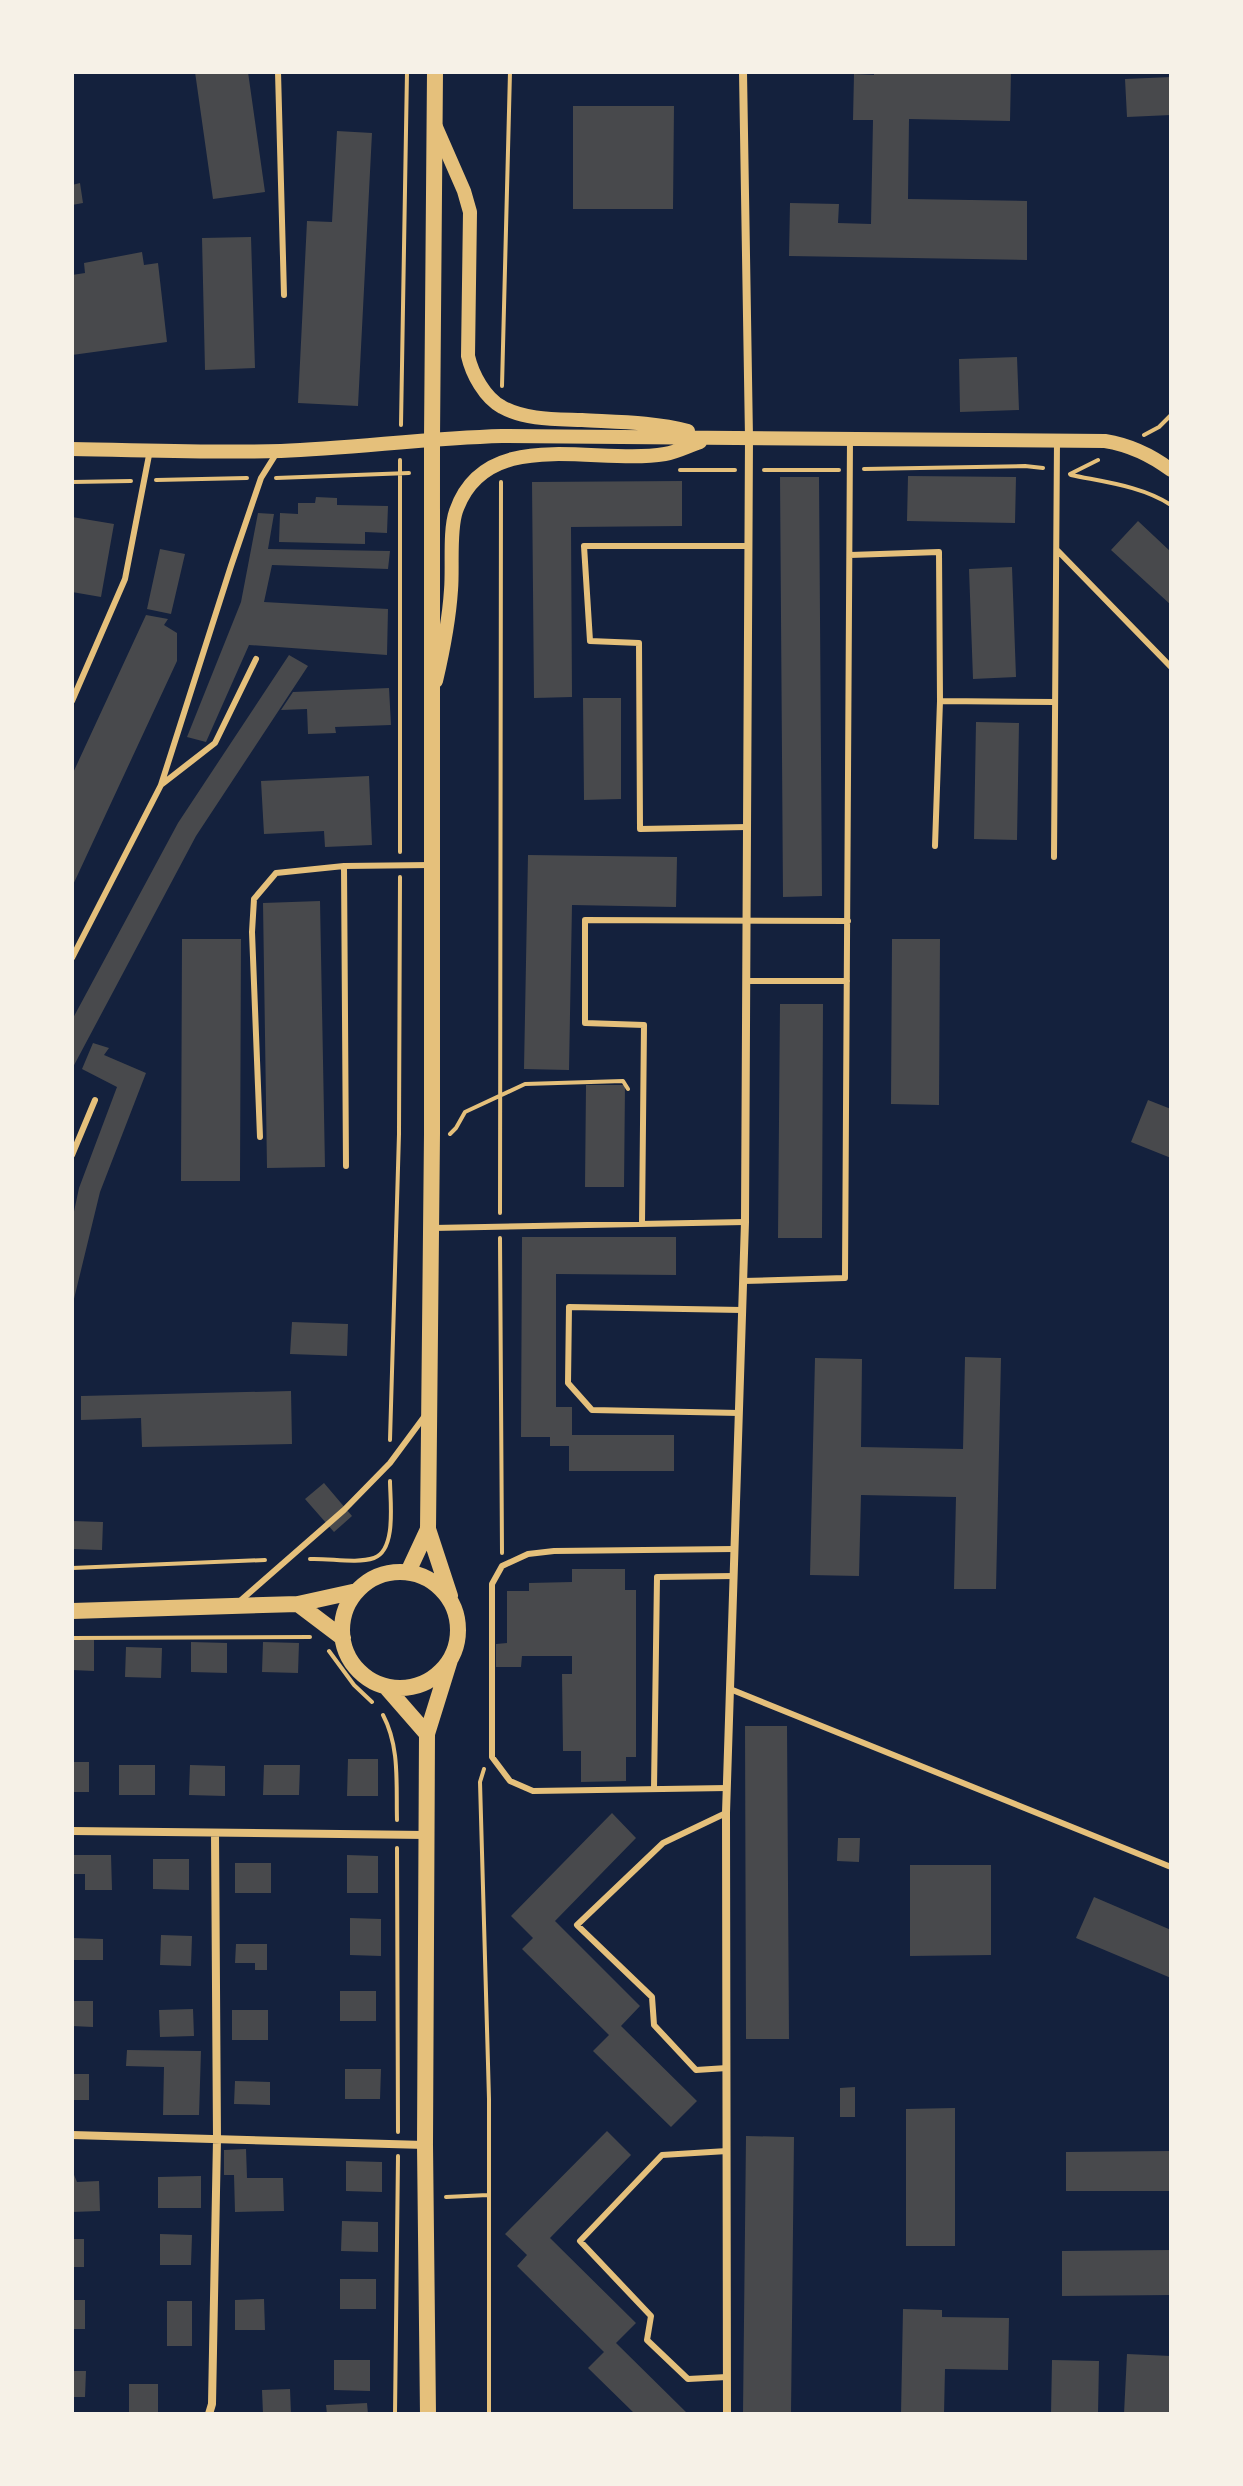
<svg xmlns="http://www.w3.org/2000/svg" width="1243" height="2486" font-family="Spectral,serif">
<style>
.building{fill:#48494c}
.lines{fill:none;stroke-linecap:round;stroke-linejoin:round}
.path{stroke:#e5c07b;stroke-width:4}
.service{stroke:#e5c07b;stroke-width:6}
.minor{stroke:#e5c07b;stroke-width:8}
.tertiary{stroke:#e5c07b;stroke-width:14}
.secondary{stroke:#e5c07b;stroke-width:16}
</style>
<rect width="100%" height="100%" fill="#14213d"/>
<!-- building -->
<path class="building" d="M195,72H248L265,192L213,199Z
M874,72H1011L1010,121L909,119L908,199L1027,201V260L789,256L790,203L839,204L838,223L871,224L873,120H853L854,74L874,75Z
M1171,77V115L1127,117L1125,79Z
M573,106H674L673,209H573Z
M337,131L372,133L358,406L298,403L307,221L332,222Z
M80,183L83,203L72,205V185Z
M251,237L255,368L205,370L202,238Z
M142,252L144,265L158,263L167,342L72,355V275L85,273L84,263Z
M1017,357L1019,410L960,412L959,359Z
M908,476L1016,477L1015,523L907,521Z
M780,477H819L822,896L783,897Z
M682,481V526L571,527L572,697L534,698L532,482Z
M316,497L337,498V505L388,506L387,533L365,532V544L279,542L280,513L298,514V503H315Z
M258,513L274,514L268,549L390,551L388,569L272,565L264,602L388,609L387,655L249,645L206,742L187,737L241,602Z
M72,517L114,524L101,597L72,592Z
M1138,521L1171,552V605L1111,550Z
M160,549L185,554L171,614L147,609Z
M1012,567L1016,677L973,679L969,569Z
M146,615L168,619L164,625L177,633V661L72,887V775Z
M289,655L308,666L196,836L72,1069V1020L178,823Z
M389,688L391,725L335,727L336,733L308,734L307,709L281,710L293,692Z
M583,698H621V799L584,800Z
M976,722L1019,723L1017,840L974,839Z
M369,776L372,845L325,847L324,831L264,834L261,781Z
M528,855L677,857L676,907L572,905L569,1070L524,1069Z
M320,901L325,1167L267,1168L263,903Z
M182,939H241L240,1181H181Z
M892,939H940L939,1105L891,1104Z
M780,1004H823L822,1238H778Z
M93,1043L109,1048L104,1055L146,1073L100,1192L73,1303L72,1221L79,1188L117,1087L82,1069Z
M586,1085H625L624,1187H585Z
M1148,1100L1171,1109V1158L1131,1142Z
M522,1237H676V1275L556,1274V1407H572V1435H674V1471H569V1446H550V1437H521Z
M292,1322L348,1324L347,1356L290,1354Z
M965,1357L1001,1358L996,1589H954L956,1497L861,1495L859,1576L810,1575L815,1358L862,1359L861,1447L963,1449Z
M291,1391L292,1444L142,1447L141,1418L81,1420V1396Z
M324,1483L352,1516L334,1532L305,1499Z
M72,1521L103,1522L102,1550L72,1549Z
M572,1569H625V1590H636V1757H626V1781L581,1782V1751H563L562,1674H572V1656H522L521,1667H496V1644L507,1643V1591H529V1583L572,1582Z
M72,1640H94V1671L72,1670Z
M191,1642L227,1643V1673L191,1672Z
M263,1642L299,1643L298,1673L262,1672Z
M126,1647L162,1648L161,1678L125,1677Z
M745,1726H787L789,2039H746Z
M348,1759H378V1796H347Z
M72,1762H89V1792H72Z
M119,1765H155V1795H119Z
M190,1765L225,1766V1796L189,1795Z
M264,1765H300L299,1795H263Z
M612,1813L636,1838L555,1921L640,2006L621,2026L697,2101L671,2127L593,2051L609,2035L522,1949L533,1938L511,1916Z
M838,1838H860L859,1862L837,1861Z
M74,1855H111L112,1890H85V1874H74Z
M347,1855L378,1856V1893H347Z
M153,1859H189V1890L153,1889Z
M235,1863H271V1893H235Z
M910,1865H991V1955L910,1956Z
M1094,1897L1171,1930V1978L1076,1938Z
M350,1918L381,1919V1956L350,1955Z
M161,1935L192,1936L191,1966L160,1965Z
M72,1938L103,1939V1960H72Z
M236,1944H267V1970H255V1963H235Z
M340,1991H376V2021H340Z
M72,2001H93V2027L72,2026Z
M193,2009L194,2036L160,2037L159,2010Z
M232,2010H268V2040H232Z
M127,2050L201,2051L199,2115H163L164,2067L126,2066Z
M345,2069H381L380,2099H345Z
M72,2074H89V2100H72Z
M235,2081L270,2082V2105L234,2104Z
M855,2087V2117H840V2088Z
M955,2108V2246H906V2109Z
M607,2131L631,2155L550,2238L636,2323L616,2343L688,2414H635L588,2368L604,2352L517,2266L527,2255L505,2234Z
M746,2136L794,2137L791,2414H743Z
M246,2149L247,2178H283L284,2211L235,2212L234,2175H224V2150Z
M1171,2151V2191H1066V2152Z
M346,2161L382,2162V2192L346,2191Z
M72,2170L77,2182L99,2181L100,2211L72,2212Z
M201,2176V2208H158V2177Z
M342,2221L378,2222V2252L341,2251Z
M160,2234L192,2235L191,2265H160Z
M72,2239H84V2267H72Z
M1171,2250V2295L1062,2296V2251Z
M340,2279H376V2309H340Z
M264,2299L265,2330H235V2300Z
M72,2300H85V2329H72Z
M167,2301H192V2346H167Z
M903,2309L942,2310V2317L1009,2318L1008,2370L945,2369L944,2414H901Z
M1127,2354L1171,2356V2414H1124Z
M334,2360H370V2391L334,2390Z
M1052,2360L1099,2361L1098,2414H1051Z
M72,2371H86L85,2397H72Z
M129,2384H158V2412H129Z
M290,2389L291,2414H263L262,2390Z
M367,2403L368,2414H327L326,2405Z"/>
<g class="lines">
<!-- path -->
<path class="path" d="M502,386L510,72
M401,425L407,72
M1144,435L1159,427L1171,415
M864,469L1025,466L1043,468
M680,470H735
M764,470H839
M1070,474L1098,460
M1071,475C1104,482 1142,486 1171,505
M276,478L409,473
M156,480L247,478
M72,482L131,481
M400,852V460
M450,1134L456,1128L465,1112L525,1084L623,1081L628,1089
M500,1213L501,482
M500,1238L502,1553
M390,1440L399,1134L400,877
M310,1559C330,1558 356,1564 374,1558C397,1550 390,1500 390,1481
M72,1568L265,1560
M72,1638L310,1637
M329,1651L354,1685L372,1702
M383,1715C400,1747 396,1784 397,1820
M484,1769L480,1782L489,2099V2414
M397,1848L398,2132
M446,2197L488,2195
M395,2414L398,2156"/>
<!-- service -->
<path class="service" d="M278,72L284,295
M1057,550L1171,667
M850,555L939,552L940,701L935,846
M72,701L125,579L150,450
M940,701L1055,702
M161,785L215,743L256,659
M747,827L640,829L639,643L590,641L584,546H748
M1054,857L1057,441
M344,866L346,1166
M72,958L161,785L231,566L261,478L276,454
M746,981H847
M260,1137L252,932L254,899L276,873L344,866L431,865
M72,1155L95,1100
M642,1223L644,1025L585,1023V920L848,921
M433,1228L745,1222
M743,1281L845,1278L850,439
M739,1413L592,1410L568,1383L569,1307L742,1310
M240,1601L344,1510L390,1463L424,1417
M730,1689L1171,1867
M727,1788L533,1791L510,1781L492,1757V1584L502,1566L528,1554L554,1551L734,1549
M654,1789L657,1577L734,1576
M726,1813L663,1843L577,1925L652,1997L654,2025L696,2070L727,2068
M727,2151L662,2155L580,2241L651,2316L647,2340L688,2379L727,2377"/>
<!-- minor -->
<path class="minor" d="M72,1831L426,1835
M72,2135L425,2145
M209,2414L212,2404L217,2139L215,1833
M727,2414L726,1813L745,1222L749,438L743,72"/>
<!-- tertiary -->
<path class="tertiary" d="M436,127L464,191L470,212L468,356C472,374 485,398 502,407C525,420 557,419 582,420C618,422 654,422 688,431
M72,449C141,450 212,453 281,451C355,448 428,438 502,436L1105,441C1130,445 1151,455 1171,470
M436,681C443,651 449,621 451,590C453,568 449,531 456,511C486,424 596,466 665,454C677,452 688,446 700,442"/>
<!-- secondary -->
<path class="secondary" d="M428,1529L450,1596
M408,1572L428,1529L432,1134V438L435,72
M342 1630a58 58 0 1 1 116 0a58 58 0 1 1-116 0Z
M298,1604L343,1638
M72,1611L298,1604L357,1591
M386,1687L427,1734
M428,2414L425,2145L427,1734L450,1660"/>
</g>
<!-- border -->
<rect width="1243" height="2486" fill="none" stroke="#f6f1e7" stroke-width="148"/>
</svg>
